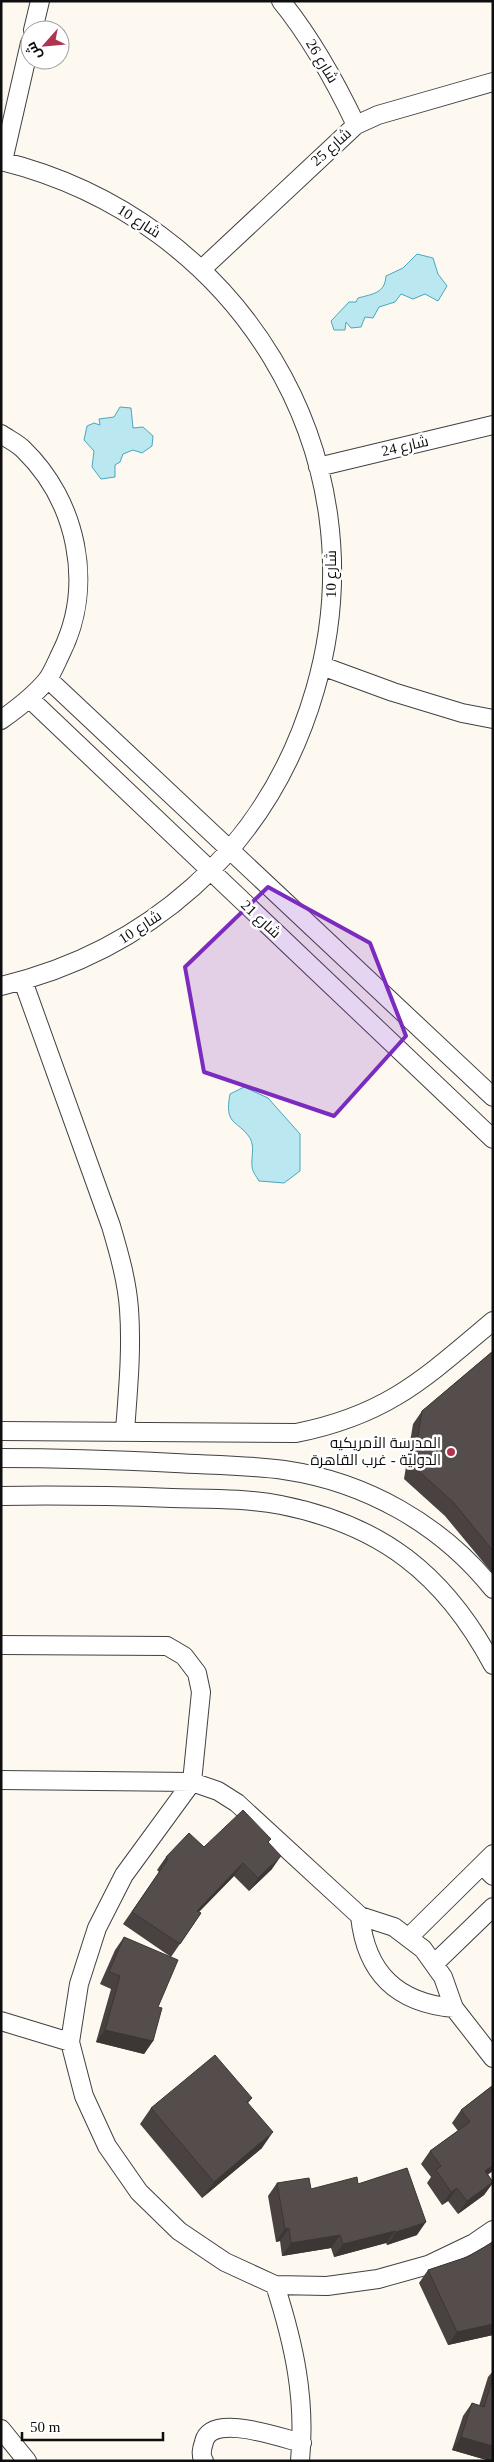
<svg xmlns="http://www.w3.org/2000/svg" width="494" height="2462" font-family="'Times New Roman',Cairo,serif">
<style>
.water{fill:#bae7f0;stroke:#48a8c0}
.lines{fill:none;stroke-linecap:round;stroke-linejoin:round}
.minor-casing{stroke:#414141;stroke-width:20}
.minor{stroke:#fff;stroke-width:18}
.wall{fill:#494240}
.shaded-wall{fill:#3c3634}
.building{fill:#554d4b;stroke:#3c3634}
.marked{fill:#7b2cbf;fill-opacity:0.2;stroke:#7b2cbf;stroke-width:4;stroke-linejoin:round}
.poi-dot{fill:#b03452;stroke:#fff;stroke-width:2}
.labels{text-anchor:middle;dominant-baseline:central;stroke-width:5;stroke-linejoin:round;paint-order:stroke}
.street-label{font-size:15px;fill:#0e0e0e;stroke:#fff}
.poi-label{font-size:15px;fill:#0e0e0e;stroke:#fff;text-anchor:end}
</style>
<rect width="100%" height="100%" fill="#fdf8f0"/>
<!-- water -->
<path class="water" d="M417,254L433,258L438,274L447,286L438,301L425,294L413,299L401,294L395,302L379,307L373,318L365,317L361,327L351,328L346,322L345,330H334L331,321L349,302H356L358,298C373,294 385,293 386,276L403,268Z
M120,407L131,408L133,428L143,427L153,436L152,446L142,453L133,450L123,454L120,462L115,465V477L101,479L92,467L94,451L84,440L87,426L94,423L100,425L99,419L114,417Z
M244,1087L268,1098L300,1134V1171L284,1183L259,1181C256,1176 252,1171 252,1166C251,1157 255,1147 250,1138C237,1119 224,1126 230,1094Z"/>
<g class="lines">
<defs>
<path id="minor" d="M281,1C312,39 335,81 356,125
M33,30L40,1
M1,161C237,219 384,453 315,690C293,766 252,834 193,887C138,936 73,969 1,986
M3,161L30,43
M202,269L356,125L378,115L493,82
M1,434C8,439 17,443 23,449C77,501 95,585 61,653C57,661 53,672 47,680C34,696 18,708 1,720
M318,467L493,425
M322,666L393,692L462,713L493,719
M48,679L493,1097
M30,699L493,1139
M23,981L111,1226C119,1253 127,1281 129,1309C132,1350 128,1390 125,1431
M1,1431L296,1433C387,1415 424,1379 493,1321
M1,1458C59,1458 117,1460 175,1463C211,1465 248,1465 284,1470C366,1482 441,1524 493,1589
M1,1496C58,1495 115,1496 172,1498C208,1499 245,1498 281,1505C382,1525 445,1575 493,1665
M1,1645L167,1646L184,1656L197,1673L201,1692L192,1782L124,1875L97,1928L79,1984L70,2042L84,2096L107,2146L139,2192L179,2231L225,2262L275,2285L327,2286L378,2279L428,2265L474,2243L493,2230
M1,1780L192,1782L218,1791L237,1803L360,1916L394,1927L423,1949L443,1977L454,2008L493,2058
M482,1865L493,1876
M360,1916C366,1973 397,2003 454,2008
M409,1937L493,1854
M435,1963L493,1907
M1,2021L70,2042
M275,2285C294,2344 306,2398 300,2461
M1,2429L27,2461
M204,2461C200,2455 202,2448 204,2442C211,2412 281,2438 302,2443"/>
</defs>
<!-- minor casing -->
<use href="#minor" class="minor-casing"/>
<!-- minor -->
<use href="#minor" class="minor"/>
</g>
<!-- wall -->
<path class="wall" d="M493,1351V1574L445,1516L404,1479L413,1424L422,1411Z
M269,1843L272,1869L249,1891L234,1876L199,1912L201,1913L171,1957L123,1924L159,1872L157,1870L166,1857L204,1847Z
M124,1937L158,2007L153,2041L144,2054L96,2042L111,1989L100,1984L115,1950Z
M492,2086L488,2174L493,2183L484,2195L458,2214L448,2201L442,2205L427,2183L431,2177L421,2164L430,2151L458,2131L452,2123L461,2110Z
M252,2098L248,2103L262,2148L202,2198L140,2124L151,2108Z
M277,2183L311,2189L358,2184L417,2235L387,2245L386,2243L334,2257L331,2248L282,2256L280,2241L276,2242L268,2196Z
M493,2242V2335L448,2345L419,2283L428,2270L467,2257Z
M493,2371V2461H490L452,2450L463,2416L472,2403L479,2406L488,2377Z"/>
<!-- shaded-wall -->
<path class="shaded-wall" d="M281,1856L272,1869L249,1891L258,1878Z
M243,1863L234,1876L188,1923L197,1911Z
M105,2030L153,2041L144,2054L96,2042Z
M273,2132L262,2148L202,2198L214,2182Z
M493,2165V2171L476,2183L485,2171Z
M493,2182L484,2195L458,2214L467,2201Z
M457,2188L448,2201L442,2205L451,2192Z
M426,2222L417,2235L387,2245L396,2232Z
M289,2228L280,2241L276,2242L285,2229Z
M395,2231L386,2243L334,2257L343,2244Z
M340,2235L331,2248L282,2256L291,2243Z
M493,2324V2335L448,2345L457,2332Z
M461,2437L493,2446V2461H490L452,2450Z"/>
<!-- building -->
<path class="building" d="M493,1351V1551L454,1503L413,1466L422,1411Z
M243,1810L271,1839L268,1842L281,1856L258,1878L243,1863L197,1911L201,1913L180,1944L132,1912L168,1859L166,1857L189,1833L204,1847Z
M124,1937L178,1960L158,2007L162,2008L153,2041L105,2030L120,1976L109,1972Z
M215,2055L252,2098L247,2102L273,2132L214,2182L151,2108Z
M492,2086L493,2165L485,2171L493,2182L467,2201L457,2188L451,2192L436,2170L441,2166L430,2151L470,2122L461,2110Z
M407,2168L426,2222L396,2232L395,2231L343,2244L340,2235L291,2243L289,2228L285,2229L277,2183L309,2178L311,2189L357,2177L358,2184Z
M493,2242V2324L457,2332L428,2270L467,2257Z
M493,2378V2446L461,2437L472,2403L484,2407Z"/>
<!-- marked area -->
<path class="marked" d="M268,887L370,943L406,1036L334,1116L204,1072L185,967Z"/>
<!-- markers -->
<circle class="poi-dot" cx="451" cy="1452" r="5"/>
<g class="labels">
<!-- street labels -->
<g class="street-label">
<text transform="translate(322 61) rotate(59)">شارع 26</text>
<text transform="translate(331 147) rotate(-42)">شارع 25</text>
<text transform="translate(139 221) rotate(33)">شارع 10</text>
<text transform="translate(405 446) rotate(-13)">شارع 24</text>
<text transform="translate(331 574) rotate(-90)">شارع 10</text>
<text transform="translate(261 919) rotate(43)">شارع 21</text>
<text transform="translate(140 927) rotate(-33)">شارع 10</text>
</g>
<!-- poi labels -->
<g class="poi-label">
<text x="441" y="1443">المدرسة الأمريكيه<tspan x="441" dy="17">الدولية - غرب القاهرة</tspan></text>
</g>
</g>
<!-- border -->
<rect width="494" height="2462" fill="none" stroke="#0e0e0e" stroke-width="5"/>
<!-- north arrow -->
<g transform="translate(45 45) rotate(243)"><circle r="24" fill="#ffffff" stroke="#9f9f9f"/>
<path d="M0-4L9 19L0 12L-9 19Z" fill="#b03452"/>
<text y="-8" font-size="14" font-weight="bold" text-anchor="middle" fill="#0e0e0e">ش</text>
</g>
<!-- scale -->
<path d="M22 2432v8h141v-8" fill="none" stroke="#0e0e0e" stroke-width="2.5"/>
<text x="30" y="2432" font-size="15" fill="#0e0e0e" stroke="#ffffff" stroke-width="4" paint-order="stroke">50 m</text>
</svg>
